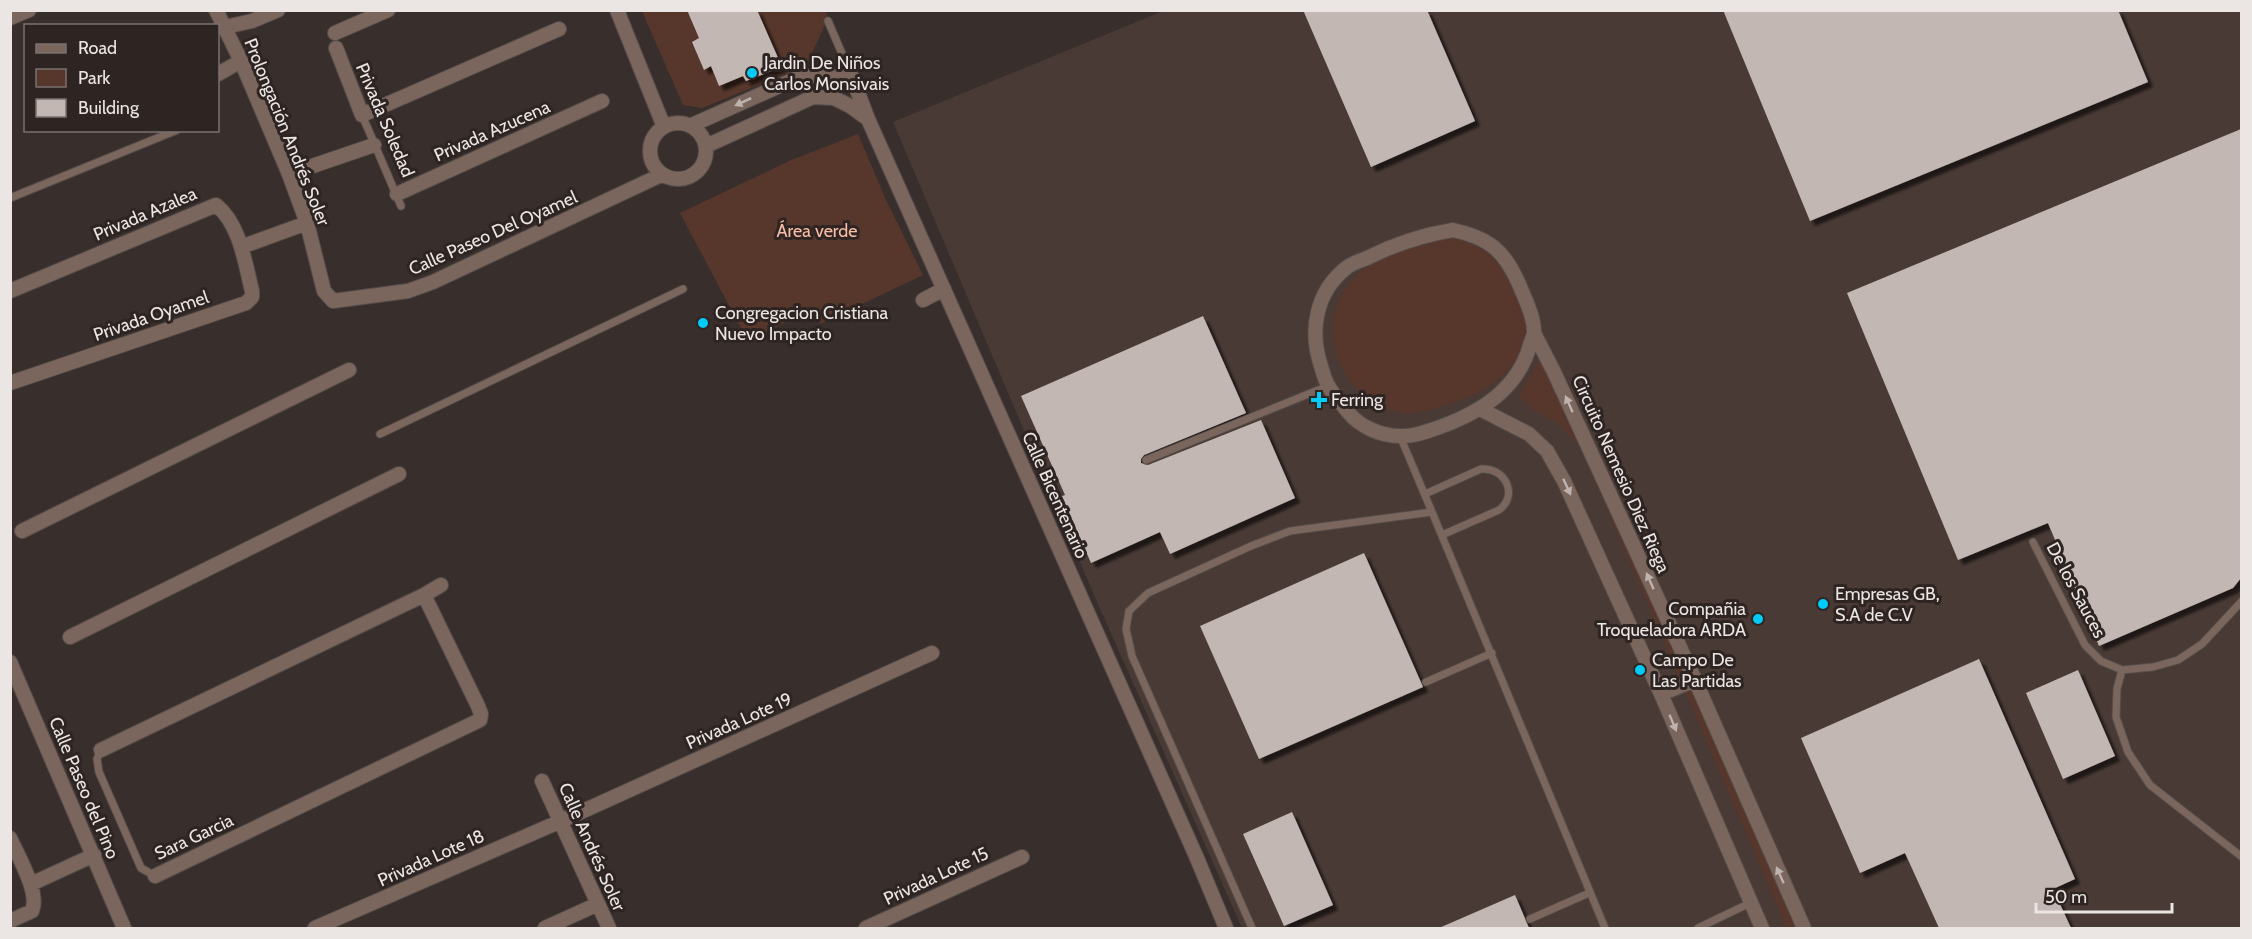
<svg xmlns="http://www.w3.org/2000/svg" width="2252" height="939" font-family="Cabin,sans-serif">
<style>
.built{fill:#493a35}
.green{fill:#57372b}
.building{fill:#c2b7b3;filter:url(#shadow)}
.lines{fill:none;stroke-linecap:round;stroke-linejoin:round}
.lane-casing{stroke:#554c49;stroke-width:9}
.street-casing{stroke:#554c49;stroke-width:16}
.lane{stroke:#7b665e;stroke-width:7}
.street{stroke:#7b665e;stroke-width:14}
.oneway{fill:#beb3ae}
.poi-dot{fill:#00cbf9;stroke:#2e2522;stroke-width:2}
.labels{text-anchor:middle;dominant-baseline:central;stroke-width:6;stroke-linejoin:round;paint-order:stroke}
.poi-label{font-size:18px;fill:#ebe6e4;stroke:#2e2522;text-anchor:start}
.street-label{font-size:18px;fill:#ebe6e4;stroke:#2e2522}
.park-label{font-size:18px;fill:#f9bca4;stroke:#2e2522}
</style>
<defs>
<filter id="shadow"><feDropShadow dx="5" dy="5" stdDeviation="1.5" flood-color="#0009"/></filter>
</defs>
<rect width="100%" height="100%" fill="#382f2c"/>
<!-- built -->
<path class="built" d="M1163,11H2241V928H1242L1094,595L893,122Z"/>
<!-- green -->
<path class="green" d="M825,10L828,18L806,66L702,108L683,105L642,11Z
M858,134L886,200L923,275L820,324L814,308L748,341L680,213L789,161Z
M1459,237C1492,250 1499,256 1517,285C1520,291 1527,299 1528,305C1529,310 1527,318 1527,323C1524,373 1482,396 1439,407C1427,411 1411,415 1398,412C1371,406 1349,386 1339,361C1330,338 1330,307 1347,288C1352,281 1358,273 1365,267C1377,258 1417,242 1432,240C1441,238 1450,238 1459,237Z
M1541,357L1804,928H1787L1580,447L1556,422L1532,409L1519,396Z"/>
<!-- building -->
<path class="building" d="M687,10H757L782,67L746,81L743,76L719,86L711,66L704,70L692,42L699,38Z
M1303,10H1427L1475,121L1371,167Z
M1723,10H2118L2148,82L1810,221Z
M2241,129V578L2233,588L2099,646L2048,523L1958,560L1847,293Z
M1203,316L1246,413L1144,455L1141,459V463L1148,465L1261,420L1295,498L1170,554L1160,532L1091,563L1062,496L1065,495L1021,396Z
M1364,553L1423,687L1259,759L1200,626Z
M1979,659L2075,879L2053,889L2071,928H1939L1905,853L1860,873L1801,738Z
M2078,670L2115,756L2063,779L2026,693Z
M1292,812L1333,905L1284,926L1243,834Z
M1515,895L1529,928H1439Z"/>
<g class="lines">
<defs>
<path id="lane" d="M828,21L852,77
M362,115L401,206
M10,198L177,130
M380,434L683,289
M1400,436L1432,512
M1146,460L1328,386
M1425,494L1481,469C1505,467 1519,495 1499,510L1442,535
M2033,542L2085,645L2101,661L2122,670L2153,667L2178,660L2202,644L2242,601
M2122,670L2117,689L2116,717L2128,752L2150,785L2242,857
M1426,682L1492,653
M101,750L97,759L99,772L141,868L155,876
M1530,919L1589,893
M1252,928L1132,656L1126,629L1129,611L1148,593L1251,546L1290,531L1432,512L1605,928
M1698,928L1750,903"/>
<path id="street" d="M216,10L241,61L289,174L307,223L324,291L333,301L408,291L433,282L661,175
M617,10L664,127
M10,18L29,10
M225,27L252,21L278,10
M335,33L388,10
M336,48L362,115L559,29
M218,74L241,61
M650 151a28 28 0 1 1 56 0a28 28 0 1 1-56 0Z
M692,125L795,79L817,75L852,77L868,119L1196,856L1226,928
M706,146L813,97L834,98L850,106L868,119
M289,174L374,145
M397,194L602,101
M1453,230C1489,238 1504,250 1519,284C1525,299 1534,316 1534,332C1534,336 1531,341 1530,345C1518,389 1481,412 1440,427C1427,431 1414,437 1400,436C1381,436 1360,427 1348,412C1342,404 1334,396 1329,387C1325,381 1323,373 1321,366C1309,330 1316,292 1346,268C1352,263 1360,261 1367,258C1395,244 1422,235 1453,230Z
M241,247L307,223
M10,291L216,205C240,224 245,263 252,291V297L246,303L10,383
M923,300L944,289
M1534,333L1554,372L1695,680L1804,928
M1480,409L1529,434L1547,451L1564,481L1661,694L1762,928
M22,531L349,370
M70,637L399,474
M10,662L124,928
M1661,694L1695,680
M101,750L424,595L441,585
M542,781L609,928
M10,838C18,856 40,893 32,911L10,921
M155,876L480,720L481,714L478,706L424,595
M31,884L94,855
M315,928L561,821L932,653
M545,928L598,904
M866,928L1022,857"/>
</defs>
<!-- lane casing -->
<use href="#lane" class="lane-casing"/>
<!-- street casing -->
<use href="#street" class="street-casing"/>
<!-- lane -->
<use href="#lane" class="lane"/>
<!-- street -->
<use href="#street" class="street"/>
</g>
<!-- one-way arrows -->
<defs><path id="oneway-solid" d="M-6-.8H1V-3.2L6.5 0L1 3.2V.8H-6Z" transform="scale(1.5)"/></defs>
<g class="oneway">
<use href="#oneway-solid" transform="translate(743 102) rotate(155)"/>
<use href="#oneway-solid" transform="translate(1569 404) rotate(-114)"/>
<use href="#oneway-solid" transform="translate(1567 487) rotate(65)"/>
<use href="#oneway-solid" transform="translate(1650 581) rotate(-114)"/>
<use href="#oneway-solid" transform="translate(1673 723) rotate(67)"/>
<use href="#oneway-solid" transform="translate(1780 875) rotate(-114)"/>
</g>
<!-- markers -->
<g class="poi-dot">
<circle cx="752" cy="73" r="6"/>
<circle cx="703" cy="323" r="6"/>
<path d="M1316 391h6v6h6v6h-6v6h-6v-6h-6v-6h6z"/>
<circle cx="1823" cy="604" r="6"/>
<circle cx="1758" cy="619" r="6"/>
<circle cx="1640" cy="670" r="6"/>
</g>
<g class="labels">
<!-- poi labels -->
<g class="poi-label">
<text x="764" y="63">Jardin De Niños<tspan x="764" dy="21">Carlos Monsivais</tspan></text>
<text x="715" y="313">Congregacion Cristiana<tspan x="715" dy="21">Nuevo Impacto</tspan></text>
<text x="1331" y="400">Ferring</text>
<text x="1835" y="594">Empresas GB,<tspan x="1835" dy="21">S.A de C.V</tspan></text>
<text x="1746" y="609" text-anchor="end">Compañia<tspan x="1746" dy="21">Troqueladora ARDA</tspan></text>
<text x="1652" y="660">Campo De<tspan x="1652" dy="21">Las Partidas</tspan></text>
</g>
<!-- street labels -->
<g class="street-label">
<text transform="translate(385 120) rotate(67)">Privada Soledad</text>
<text transform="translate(492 131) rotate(-24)">Privada Azucena</text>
<text transform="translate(287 132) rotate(68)">Prolongación Andrés Soler</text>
<text transform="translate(145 214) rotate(-23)">Privada Azalea</text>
<text transform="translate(493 233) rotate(-24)">Calle Paseo Del Oyamel</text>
<text transform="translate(151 316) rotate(-19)">Privada Oyamel</text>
<text transform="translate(1621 474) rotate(66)">Circuito Nemesio Diez Riega</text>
<text transform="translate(1055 495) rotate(66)">Calle Bicentenario</text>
<text transform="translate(2076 590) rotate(62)">De los Sauces</text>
<text transform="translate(739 721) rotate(-24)">Privada Lote 19</text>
<text transform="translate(84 788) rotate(67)">Calle Paseo del Pino</text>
<text transform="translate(194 837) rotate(-25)">Sara Garcia</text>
<text transform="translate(592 847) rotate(66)">Calle Andrés Soler</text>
<text transform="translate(431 858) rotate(-24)">Privada Lote 18</text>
<text transform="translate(936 876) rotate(-25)">Privada Lote 15</text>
</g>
<!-- park labels -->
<g class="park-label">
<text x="817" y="231">Área verde</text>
</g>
</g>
<!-- border -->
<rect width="2252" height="939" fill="none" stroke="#ebe6e4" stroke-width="24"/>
<!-- legend -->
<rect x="24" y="24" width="195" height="108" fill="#2e2522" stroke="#7a7270" stroke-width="1.5"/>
<rect x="36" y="44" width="30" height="9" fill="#7b665e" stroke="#7a7270" stroke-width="1.5"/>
<text x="78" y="54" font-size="18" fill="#ebe6e4">Road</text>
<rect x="36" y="69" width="30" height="18" fill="#57372b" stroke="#7a7270" stroke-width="1.5"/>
<text x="78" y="84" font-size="18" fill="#ebe6e4">Park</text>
<rect x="36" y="99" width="30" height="18" fill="#c2b7b3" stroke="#7a7270" stroke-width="1.5"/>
<text x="78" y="114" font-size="18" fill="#ebe6e4">Building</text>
<!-- scale -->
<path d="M2036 903v9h136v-9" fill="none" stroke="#ebe6e4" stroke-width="3"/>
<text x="2045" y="903" font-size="18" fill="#ebe6e4" stroke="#2e2522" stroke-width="4.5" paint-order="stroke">50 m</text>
</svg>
